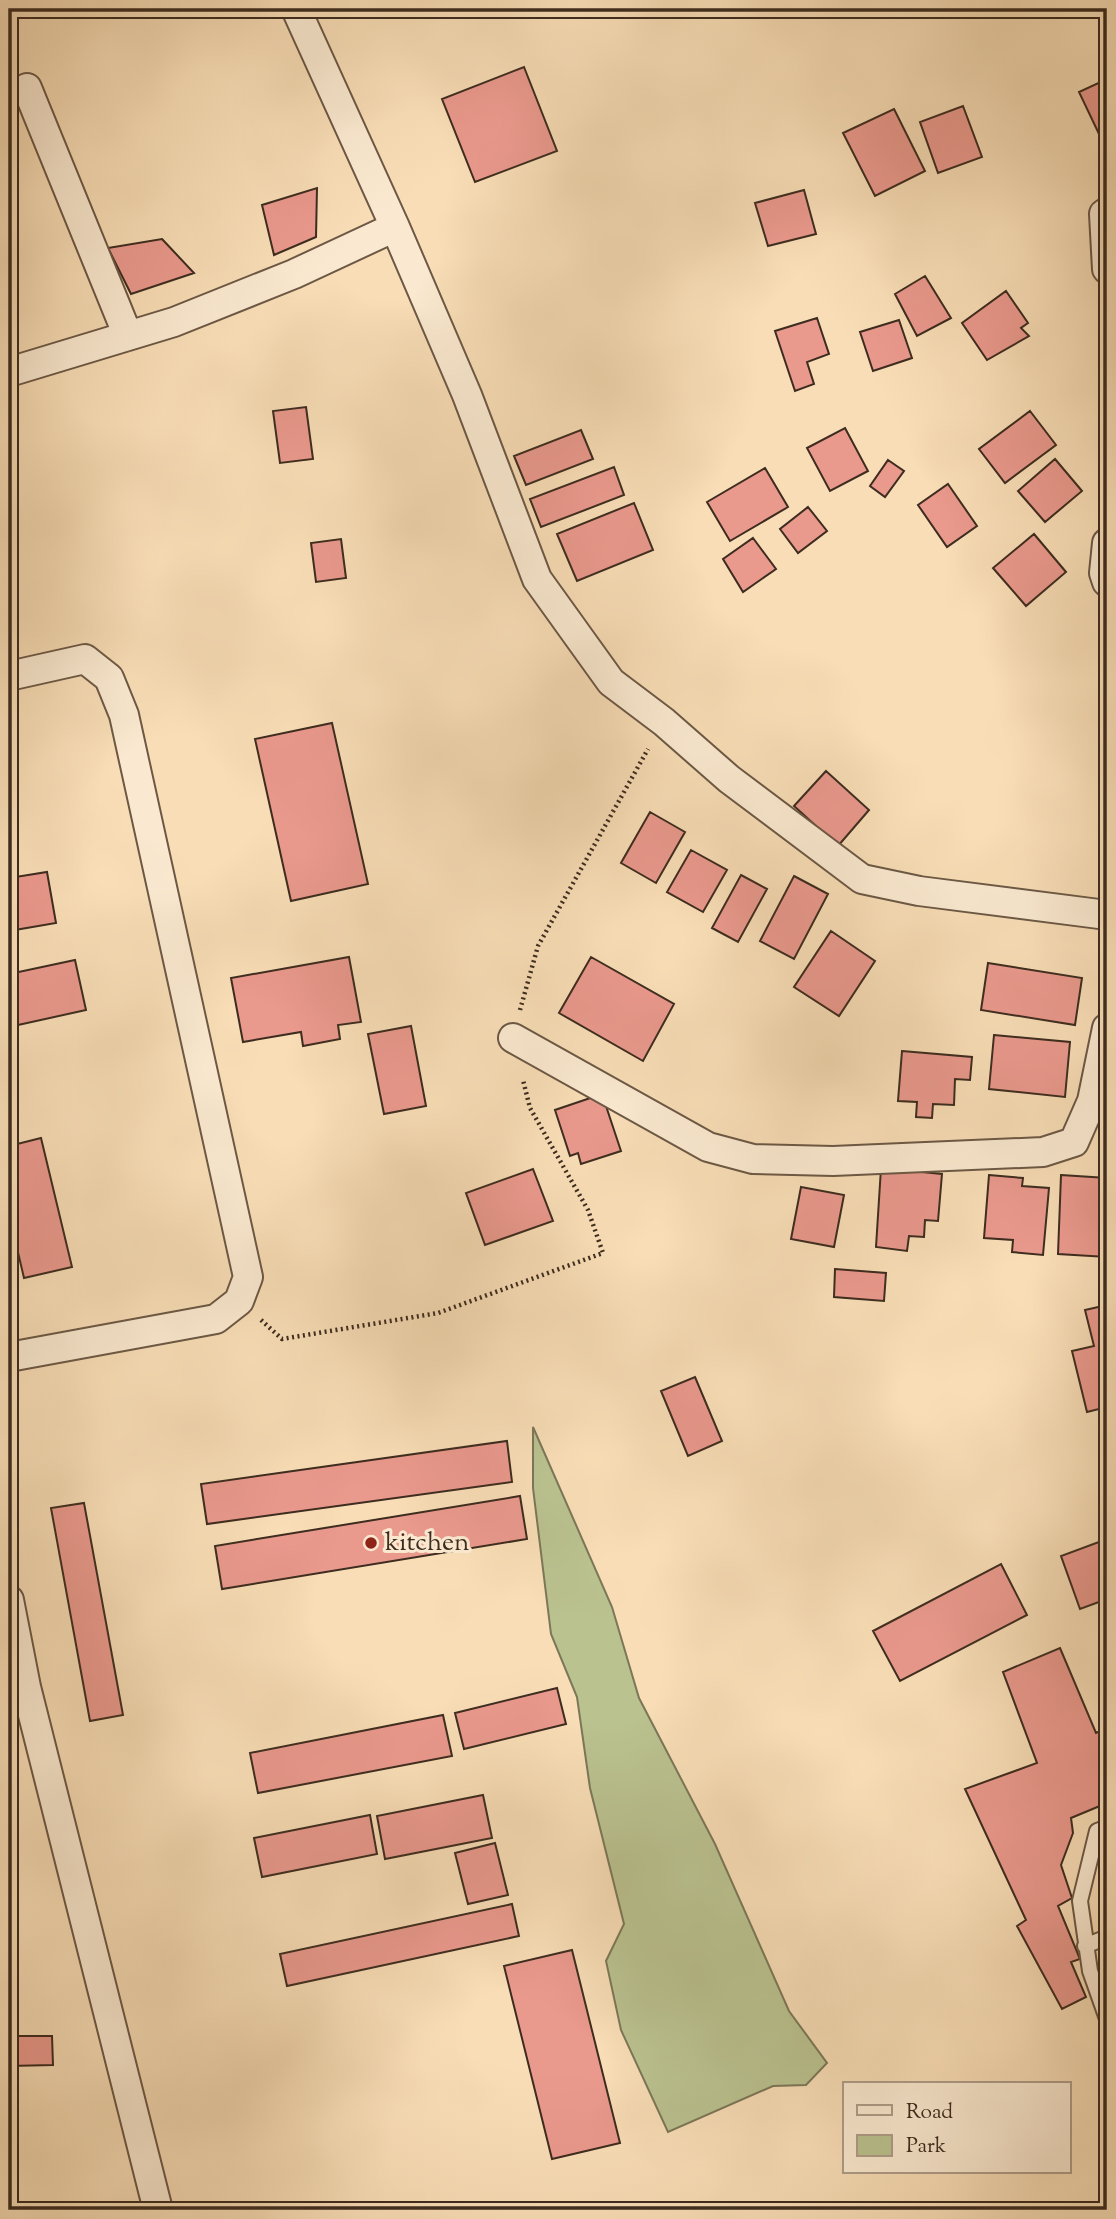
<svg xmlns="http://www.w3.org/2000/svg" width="1116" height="2219" font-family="'Sorts Mill Goudy',serif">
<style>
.green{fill:#bac290;stroke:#7c7758;stroke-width:2}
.building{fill:#ea998d;stroke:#3d2c1f;stroke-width:2}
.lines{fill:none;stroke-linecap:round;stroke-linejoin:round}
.lane-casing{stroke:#6c5845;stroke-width:18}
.street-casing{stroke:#6c5845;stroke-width:32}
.path{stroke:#3d2c1f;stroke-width:4.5;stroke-dasharray:2 3.5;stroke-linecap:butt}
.lane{stroke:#fae9d0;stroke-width:14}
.street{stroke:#fae9d0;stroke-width:28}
.poi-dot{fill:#8f2418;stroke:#fae9d0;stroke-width:2.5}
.labels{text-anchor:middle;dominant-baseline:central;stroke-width:6;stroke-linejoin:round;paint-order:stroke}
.poi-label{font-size:26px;fill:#3d2c1f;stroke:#fae9d0;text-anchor:start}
</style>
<rect width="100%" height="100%" fill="#f8ddb6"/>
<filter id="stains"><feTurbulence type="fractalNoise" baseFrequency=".00286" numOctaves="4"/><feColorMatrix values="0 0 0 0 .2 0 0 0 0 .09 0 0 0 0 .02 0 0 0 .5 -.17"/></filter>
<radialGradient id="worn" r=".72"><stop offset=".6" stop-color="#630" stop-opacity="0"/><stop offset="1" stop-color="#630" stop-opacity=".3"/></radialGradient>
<!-- green -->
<path class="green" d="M533,1427L612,1607L639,1698L715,1844L789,2011L827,2063L806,2085L773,2086L668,2132L621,2030L606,1961L624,1924L590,1788L577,1697L551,1634L533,1488Z"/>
<!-- building -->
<path class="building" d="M524,67L557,151L475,182L442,99Z
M1107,79V131L1099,134L1079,92Z
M963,106L982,157L938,173L920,122Z
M894,109L925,171L875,196L843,133Z
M317,188L316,237L274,255L262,205Z
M804,190L816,234L768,246L755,203Z
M162,239L194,273L131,294L108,248Z
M925,276L951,318L917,336L895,294Z
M1006,291L1028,323L1021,328L1029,336L987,360L962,323Z
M817,318L829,354L807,362L814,384L795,391L775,331Z
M899,320L912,358L873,371L860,332Z
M306,407L313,459L280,463L273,411Z
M1030,411L1056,445L1005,483L979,449Z
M845,428L868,471L830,491L807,448Z
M581,430L593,459L526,485L514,456Z
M1055,459L1082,491L1045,522L1018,491Z
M888,460L904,471L885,497L870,486Z
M614,467L624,495L541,527L530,499Z
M765,468L788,507L730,541L707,502Z
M948,484L977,526L947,547L918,505Z
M634,503L653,550L577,581L557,534Z
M808,507L827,531L798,553L780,529Z
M1034,534L1066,572L1026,606L993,568Z
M753,538L776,569L743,592L723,559Z
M341,539L346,578L316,582L311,543Z
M332,723L368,884L291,901L255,739Z
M826,771L869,810L838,846L794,806Z
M650,812L685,832L656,883L621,863Z
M691,850L727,870L703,912L667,892Z
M47,872L56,923L9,931V878Z
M741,875L767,889L738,942L712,928Z
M794,876L828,894L794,959L760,941Z
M831,931L875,961L839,1016L794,987Z
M349,957L361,1022L338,1025L340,1039L303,1046L301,1032L243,1042L231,978Z
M591,957L674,1004L643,1061L559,1013Z
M75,960L86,1010L9,1027V974Z
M988,963L1082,978L1075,1025L981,1010Z
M411,1026L426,1106L384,1114L368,1034Z
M994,1035L1070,1042L1065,1097L989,1089Z
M902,1051L972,1057L970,1080L955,1079L954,1105L933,1104L932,1118L916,1117L917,1102L898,1101Z
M602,1094L621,1151L581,1164L578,1153L570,1156L555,1110Z
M41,1138L72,1267L24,1278L9,1214V1146Z
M881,1168L942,1174L938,1221L925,1220L924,1237L909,1236L907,1251L876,1247Z
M533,1169L553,1221L485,1245L466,1193Z
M989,1175L1023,1178L1022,1186L1049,1188L1043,1255L1012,1252L1013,1240L984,1238Z
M1061,1175L1107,1178V1257L1058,1254Z
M801,1187L844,1195L834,1247L791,1239Z
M835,1269L886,1273L884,1301L834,1297Z
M1107,1305V1407L1087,1412L1072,1351L1094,1346L1085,1310Z
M695,1377L722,1441L688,1456L661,1391Z
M507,1441L512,1482L207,1524L201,1484Z
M520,1496L527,1539L222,1589L215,1546Z
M84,1503L123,1715L90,1721L51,1508Z
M1107,1539V1599L1080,1609L1061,1556Z
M1001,1564L1027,1615L900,1681L873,1631Z
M1060,1648L1096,1733L1107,1728V1803L1071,1818L1073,1833L1061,1865L1072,1898L1058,1906L1080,1959L1071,1962L1086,1997L1062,2009L1017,1926L1026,1920L965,1789L1037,1763L1003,1672Z
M557,1688L566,1724L464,1749L455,1713Z
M443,1715L452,1756L258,1793L250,1753Z
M483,1795L492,1838L385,1859L377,1816Z
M370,1815L377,1854L262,1877L254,1838Z
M495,1843L508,1895L468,1904L455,1853Z
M512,1904L519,1936L287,1986L280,1954Z
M572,1950L620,2143L552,2159L504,1966Z
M9,2036H52L53,2065L9,2066Z"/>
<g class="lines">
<defs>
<path id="lane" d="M1107,1827L1097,1831L1080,1901L1090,1971L1107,2019
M1085,1946L1107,1937"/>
<path id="street" d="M296,9L395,227L467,395L537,579L611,682L664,722L729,779L862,879L919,891L1107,915
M27,88L128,336
M1107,212L1104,214L1107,269
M9,372L174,322L294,274L395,227
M1107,543L1104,573L1107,582
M9,676L85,659L109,678L124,715L248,1277L239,1301L216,1319L9,1357
M513,1038L708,1147L753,1159L833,1161L1043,1152L1074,1142L1092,1101L1107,1028
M9,1600L26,1687L158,2210"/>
</defs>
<!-- lane casing -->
<use href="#lane" class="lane-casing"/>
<!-- street casing -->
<use href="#street" class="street-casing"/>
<!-- path -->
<path class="path" d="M520,1010L538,946L648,749
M261,1320L282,1339L438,1313L603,1253L588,1210L530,1108L523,1080"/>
<!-- lane -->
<use href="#lane" class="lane"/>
<!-- street -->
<use href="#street" class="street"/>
</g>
<!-- markers -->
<circle class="poi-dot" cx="371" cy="1543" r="7"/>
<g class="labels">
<!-- poi labels -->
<g class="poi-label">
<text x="385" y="1543">kitchen</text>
</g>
</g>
<!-- margin -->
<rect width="1116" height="2219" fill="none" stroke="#f8ddb6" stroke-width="35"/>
<rect x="10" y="10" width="1095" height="2198" fill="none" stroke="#3d2c1f" stroke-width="3.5"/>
<rect x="18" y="18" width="1081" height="2184" fill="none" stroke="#3d2c1f" stroke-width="2"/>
<!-- legend -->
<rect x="843" y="2082" width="228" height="91" fill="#fae9d0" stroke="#ae9d89" stroke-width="2"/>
<rect x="857" y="2105" width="35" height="10" fill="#fae9d0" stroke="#ae9d89" stroke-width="2"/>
<text x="906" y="2118" font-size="21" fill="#3d2c1f">Road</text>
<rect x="857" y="2135" width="35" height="21" fill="#bac290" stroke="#ae9d89" stroke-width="2"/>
<text x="906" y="2152" font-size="21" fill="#3d2c1f">Park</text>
<rect width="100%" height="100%" filter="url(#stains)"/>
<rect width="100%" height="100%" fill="url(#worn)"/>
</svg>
